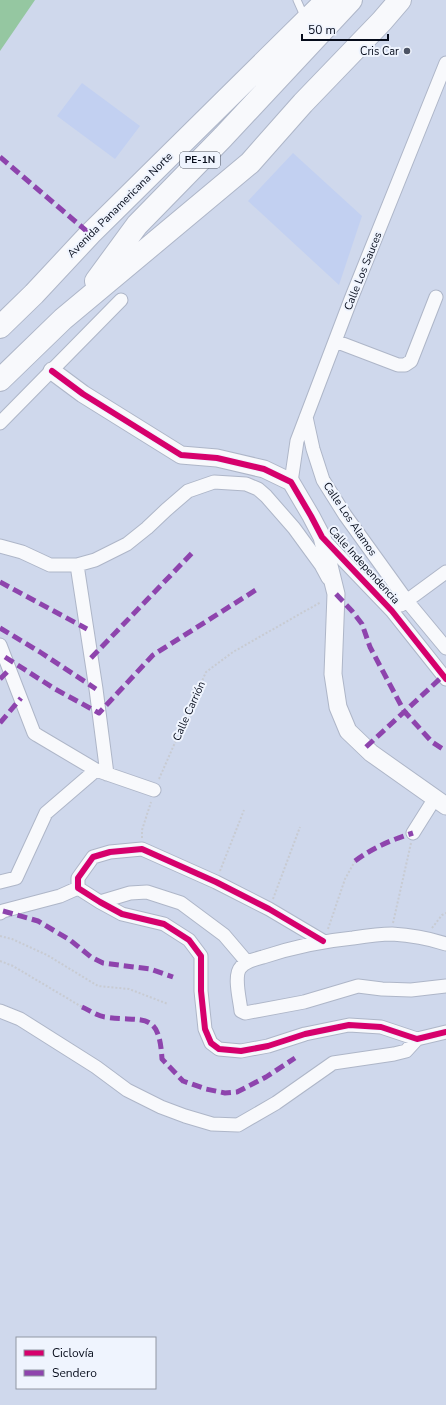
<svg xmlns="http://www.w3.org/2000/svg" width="446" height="1405" font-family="'Nunito Sans',sans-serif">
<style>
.built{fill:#c2d0f1}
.water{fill:#95c7a1}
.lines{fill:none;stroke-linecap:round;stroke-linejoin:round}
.service-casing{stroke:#aeb6c8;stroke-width:9}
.minor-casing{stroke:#aeb6c8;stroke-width:15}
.tertiary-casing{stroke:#aeb6c8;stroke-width:19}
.trunk-casing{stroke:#aeb6c8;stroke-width:24}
.path{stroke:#c8cbd2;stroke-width:2;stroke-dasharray:2 2;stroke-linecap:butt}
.service{stroke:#f8f9fc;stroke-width:7}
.minor{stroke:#f8f9fc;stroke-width:13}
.tertiary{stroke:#f8f9fc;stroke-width:17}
.trunk{stroke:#f8f9fc;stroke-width:22}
.quiet{stroke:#8e44ad;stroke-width:5;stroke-dasharray:10 5;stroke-linecap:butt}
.cycleway-casing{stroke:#eff4fe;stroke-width:8}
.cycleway{stroke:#d6006c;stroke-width:6}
.poi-dot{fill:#4c5364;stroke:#eff4fe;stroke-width:1.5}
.labels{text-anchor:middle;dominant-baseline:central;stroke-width:4;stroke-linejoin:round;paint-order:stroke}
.shield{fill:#eff4fe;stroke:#4c525f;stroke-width:1}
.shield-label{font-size:10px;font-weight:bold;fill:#060c1b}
.poi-label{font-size:11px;fill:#060c1b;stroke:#eff4fe;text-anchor:end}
.street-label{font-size:11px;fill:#060c1b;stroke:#eff4fe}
</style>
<rect width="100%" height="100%" fill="#cfd8ec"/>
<!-- built -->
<path class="built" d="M82,83L140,126L115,159L57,116Z
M293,153L362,216L339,285L248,201Z"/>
<!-- water -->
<path class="water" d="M0,0H35L0,51Z"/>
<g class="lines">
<defs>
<path id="service" d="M297,0L305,18"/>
<path id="minor" d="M335,341L398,365H405L411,361L436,297
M306,417L313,449L323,480L345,515L407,601L446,648
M0,423L121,300
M291,482L297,441L351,299L446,63
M322,538L392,611L446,679
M0,546L22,552L50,565H77L95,560L127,544L147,528L166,510L188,491L214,482L246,484L258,489L266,496L294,528L321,565L328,578
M77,565L96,689L107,774
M401,605L446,572
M0,645L34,733L37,735L96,770L154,790
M413,833L435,798
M0,882L16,878L46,813L96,770
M100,902L130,893L147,892L181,903L224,935L247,962
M0,913L3,911L60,896L78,888
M323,941L269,909L216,882L142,849L110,852L93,857L78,878V888L100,902L122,914L164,924L189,940L201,956V991L205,1029L211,1043L219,1049L241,1051L268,1046L305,1034L349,1025L381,1027L417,1039L446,1032
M446,944C428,938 411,935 392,934C379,934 366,936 353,938C322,941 293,947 263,957C256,959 246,961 241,967C233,975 240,1000 241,1011L245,1013L304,1002L358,986L382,989L411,990L446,986
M0,1011L20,1019L96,1067L127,1090L161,1107L185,1116L212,1124L238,1125L276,1103L333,1063L394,1054L406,1051L417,1039"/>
<path id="tertiary" d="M52,371L83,394L181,455L217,458L264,469L291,482L311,516L322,537L336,594L333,674L338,707L348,731L371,753L446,806"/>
<path id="trunk" d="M96,281L137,225L223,137L351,0
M0,327L34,294L90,234L327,0
M0,380L63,319L250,163L303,103L382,21L400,0"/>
</defs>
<!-- service casing -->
<use href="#service" class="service-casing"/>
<!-- minor casing -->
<use href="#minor" class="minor-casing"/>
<!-- tertiary casing -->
<use href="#tertiary" class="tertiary-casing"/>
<!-- trunk casing -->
<use href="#trunk" class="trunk-casing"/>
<!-- path -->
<path class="path" d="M159,779L206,672L233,652L321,602
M142,838V830L151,802
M220,871L244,810
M273,899L300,827
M393,923L411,843
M432,928L442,915L446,913
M328,929L345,879L355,861
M0,936L12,939L47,955L98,986L129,989L168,1004
M0,961L13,966L82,1007"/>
<!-- service -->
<use href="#service" class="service"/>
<!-- minor -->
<use href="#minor" class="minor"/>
<!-- tertiary -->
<use href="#tertiary" class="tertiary"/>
<!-- trunk -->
<use href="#trunk" class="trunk"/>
<!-- quiet -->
<path class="quiet" d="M0,157L90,234
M0,582L87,629
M336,594L352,611L362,624L370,647L404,711L432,742L446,751
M0,628L40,652L96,689
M5,657L55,689L99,713L153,655L259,588
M91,658L194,551
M0,679L10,669
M0,723L21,698
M366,747L443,676
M355,861C374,847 391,840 413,833
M3,911L38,921L70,940L91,957L103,963L150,969L173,977
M82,1007C89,1010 97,1016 105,1017C143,1023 159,1009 162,1059L183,1081L206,1089L225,1093L237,1092L266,1077L295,1058"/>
<defs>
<path id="cycleway" d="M52,371L83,394L181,455L217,458L264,469L291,482L311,516L322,537L392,611L446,679
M323,941L269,909L216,882L142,849L110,852L93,857L78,878V888L100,902L122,914L164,924L189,940L201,956V991L205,1029L211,1043L219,1049L241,1051L268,1046L305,1034L349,1025L381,1027L417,1039L446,1032"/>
</defs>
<!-- cycleway casing -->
<use href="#cycleway" class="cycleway-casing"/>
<!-- cycleway -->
<use href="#cycleway" class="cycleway"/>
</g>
<!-- markers -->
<circle class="poi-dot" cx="407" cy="51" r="4"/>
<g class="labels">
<!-- shield labels -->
<rect class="shield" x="180" y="152" width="40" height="16" rx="3"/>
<g class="shield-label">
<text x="200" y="160">PE-1N</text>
</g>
<!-- poi labels -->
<g class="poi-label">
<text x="399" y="51">Cris Car</text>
</g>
<!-- street labels -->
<g class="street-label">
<text transform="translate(120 205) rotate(-45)">Avenida Panamericana Norte</text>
<text transform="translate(363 271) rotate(-68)">Calle Los Sauces</text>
<text transform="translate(350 519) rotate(56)">Calle Los Alamos</text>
<text transform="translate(364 565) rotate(48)">Calle Independencia</text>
<text transform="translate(189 711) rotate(-66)">Calle Carrión</text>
</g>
</g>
<!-- legend -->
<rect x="16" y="1337" width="140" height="52" fill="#eff4fe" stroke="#9297a3"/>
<rect x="24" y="1350" width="20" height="6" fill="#d6006c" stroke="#9297a3"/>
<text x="52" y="1357" font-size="12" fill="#060c1b">Ciclovía</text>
<rect x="24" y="1370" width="20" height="6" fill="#8e44ad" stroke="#9297a3"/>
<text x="52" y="1377" font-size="12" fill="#060c1b">Sendero</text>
<!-- scale -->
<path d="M302 34v6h86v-6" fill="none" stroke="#060c1b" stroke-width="2"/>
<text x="308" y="34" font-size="12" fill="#060c1b" stroke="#eff4fe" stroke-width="3" paint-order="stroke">50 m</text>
</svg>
